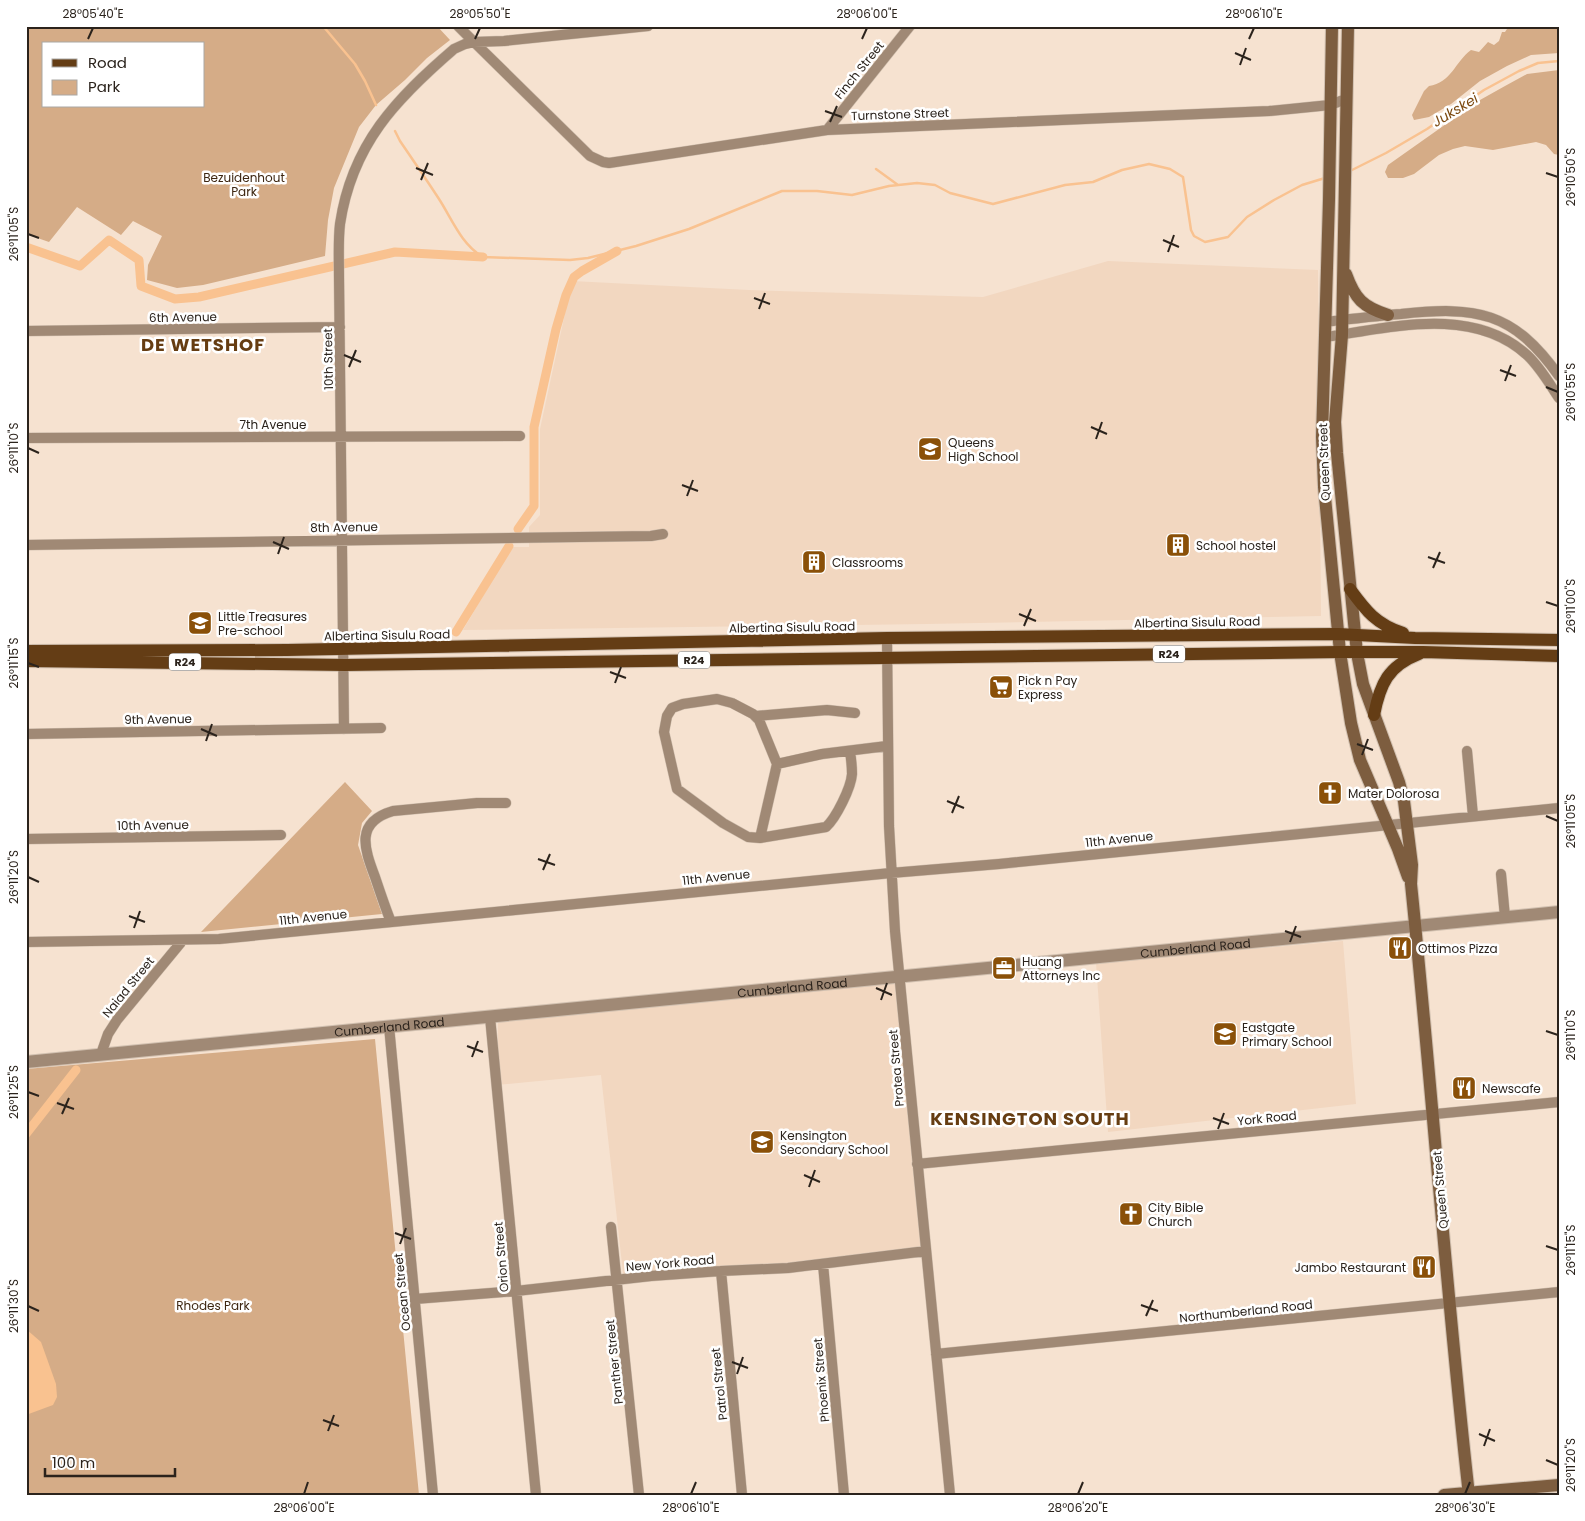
<svg xmlns="http://www.w3.org/2000/svg" width="1585" height="1521" font-family="Poppins,sans-serif">
<style>
.built{fill:#f2d7c0}
.green{fill:#d5ac87;fill-rule:evenodd}
.water{fill:#f9c290}
.lines{fill:none;stroke-linecap:round;stroke-linejoin:round}
.stream{stroke:#f9c290;stroke-width:2.5}
.canal{stroke:#f9c290;stroke-width:9}
.minor-casing{stroke:#d1c0b0;stroke-width:11}
.tertiary-casing{stroke:#d1c0b0;stroke-width:14}
.secondary-casing{stroke:#d1c0b0;stroke-width:14}
.primary-casing{stroke:#d1c0b0;stroke-width:14}
.minor{stroke:#a08975;stroke-width:10}
.tertiary{stroke:#a08975;stroke-width:12}
.secondary{stroke:#7d5d3f;stroke-width:12}
.primary{stroke:#643d15;stroke-width:12}
.ticks{fill:none;stroke:#2b231c;stroke-width:2}
.labels{text-anchor:middle;dominant-baseline:central;stroke-width:5;stroke-linejoin:round;paint-order:stroke}
.shield{fill:#fff;stroke:#6b6560;stroke-width:1}
.shield-label{font-size:11px;font-weight:bold;fill:#2b231c}
.street-label{font-size:12px;fill:#2b231c;stroke:#fff}
.park-label{font-size:12px;fill:#3d2611;stroke:#fff}
.poi-label{font-size:12px;fill:#2b231c;stroke:#fff;text-anchor:start}
.water-label{font-size:14px;font-style:italic;fill:#7c4a11;stroke:#fff}
.district-label{font-size:18px;font-weight:bold;letter-spacing:1px;fill:#663d12;stroke:#fff}
.neatline{fill:none;stroke:#2b231c;stroke-width:2}
.ticks-label{font-size:12px;text-anchor:middle;fill:#2b231c}
</style>
<rect width="100%" height="100%" fill="#f6e2d0"/>
<!-- built -->
<path class="built" d="M1108,261L1318,270L1321,616L927,624L463,630L512,547H529V527L540,515V429L572,281L749,290L983,297Z
M1343,941L1356,1104L1108,1132L1096,963Z
M902,976L927,1256L624,1282L601,1075L497,1085L498,1018Z"/>
<!-- green -->
<path class="green" d="M26,26H437L450,40L427,58L405,80L376,105L359,127L334,188L328,220L325,256L203,285L177,288L147,280L148,265L162,236L133,221L121,235L77,207L49,242L26,234ZM44,44H204V106H44Z
M1509,26H1559V53L1531,55L1507,66L1480,81L1451,104L1429,117L1414,120L1412,115L1424,91L1429,86C1451,83 1455,62 1471,50L1479,52L1488,42L1494,45L1499,41L1502,32H1505Z
M1559,70V155L1554,154L1546,145L1536,142L1493,150L1465,146L1453,149L1439,155L1414,174L1403,178H1388L1385,172L1388,165L1480,100L1505,86L1527,74Z
M345,782L372,811L362,823L358,845L382,914L201,932Z
M375,1039L419,1495H26V1069Z"/>
<!-- water -->
<path class="water" d="M26,1329L41,1342L56,1384L57,1397L53,1405L26,1415Z"/>
<g class="lines">
<!-- stream -->
<path class="stream" d="M323,26L355,64L365,81L376,105
M395,131L400,141C413,160 426,179 439,199C452,219 461,244 483,257L570,260L588,258L636,246L689,229L782,191H817L852,195L889,186L917,183L935,185L950,193L993,204L1065,185L1093,182L1122,170L1149,164L1170,169L1183,177L1191,230L1194,236L1205,242L1228,237L1247,217L1274,200L1302,185L1325,178
M876,169L898,185
M1350,171L1386,153L1427,129L1484,90L1519,71L1538,63L1559,61"/>
<!-- canal -->
<path class="canal" d="M26,247L80,266L109,240L139,260L141,286L175,299L199,297L395,252L483,257
M518,529L534,506V427L556,329L566,295L574,277L582,271L617,251
M456,632L509,546
M26,1134L76,1070"/>
<defs>
<path id="minor" d="M458,26L474,42L504,41L648,26
M827,130L910,26
M1325,322C1350,319 1376,316 1401,314C1476,306 1513,311 1559,376
M26,331L340,327
M1325,337C1390,328 1472,305 1527,355C1540,367 1549,383 1559,398
M26,438L520,436
M26,545L651,536L663,534
M887,638L889,826L895,931L950,1495
M756,716L827,710L855,713
M344,729L339,277C339,259 338,241 340,224C352,144 396,99 454,49L465,44L474,42L590,156L603,162L609,163L827,130L1269,111L1330,105L1346,99
M26,734L381,728
M1467,751L1473,816
M777,764L822,754L887,746
M760,838L777,764L759,720L753,714L732,703L717,699L683,704L672,708L667,716L664,732L677,789L723,823L748,837L760,838L826,827C836,818 851,788 852,774C852,766 851,758 850,751
M26,839L281,835
M1501,874L1505,917
M391,922C385,907 380,892 375,877C364,848 355,822 393,811L477,803H506
M26,942L219,939L891,873L999,864L1559,808
M490,1017L536,1495
M389,1026L433,1495
M101,1054L108,1034L117,1020L183,940
M917,1164L1559,1102
M611,1227L639,1495
M823,1264L844,1495
M721,1271L742,1495
M415,1299L516,1291L651,1276L721,1271L788,1268L926,1251
M936,1354L1559,1292"/>
<g id="tertiary">
<path id="s1" d="M26,1062L1559,912"/>
</g>
<path id="secondary" d="M1332,26L1329,200L1322,437L1324,487L1340,652L1351,723L1360,760L1398,849L1408,877
M1348,26L1342,335L1335,422L1337,453L1357,653L1363,684L1399,782L1404,801L1412,865L1411,884C1432,1088 1446,1292 1469,1495
M1346,274C1355,299 1363,307 1388,315
M1444,1495L1559,1485"/>
<path id="primary" d="M1350,589C1366,611 1376,624 1403,633
M26,651L287,650L887,638L1338,634L1415,638L1559,640
M26,661L345,665L1340,652H1423L1559,656
M1374,715C1380,684 1388,666 1419,654"/>
</defs>
<!-- minor casing -->
<use href="#minor" class="minor-casing"/>
<!-- tertiary casing -->
<use href="#tertiary" class="tertiary-casing"/>
<!-- secondary casing -->
<use href="#secondary" class="secondary-casing"/>
<!-- primary casing -->
<use href="#primary" class="primary-casing"/>
<!-- minor -->
<use href="#minor" class="minor"/>
<!-- tertiary -->
<use href="#tertiary" class="tertiary"/>
<!-- secondary -->
<use href="#secondary" class="secondary"/>
<!-- primary -->
<use href="#primary" class="primary"/>
</g>
<!-- ticks -->
<path class="ticks" d="M88,39L93,28M475,39L480,28M862,39L867,28M1249,39L1254,28M1235,53L1251,60M1240,65L1246,48M825,111L842,117M830,122L837,106M416,168L433,175M1546,173L1558,177M421,180L428,163M28,234L39,238M1163,240L1179,247M1168,252L1174,235M754,298L770,304M759,309L765,293M344,355L361,362M349,367L356,350M1500,370L1516,376M1505,381L1511,365M1546,387L1558,392M1091,427L1107,434M1096,439L1102,422M28,448L39,453M682,485L698,491M687,496L693,480M273,542L289,549M278,554L284,537M1428,557L1445,563M1433,568L1440,552M1546,602L1558,606M1019,614L1036,621M1024,626L1031,609M28,663L39,667M610,672L626,678M615,683L621,667M201,729L217,736M206,741L212,724M1357,744L1373,750M1362,755L1368,739M947,801L964,808M952,813L959,796M1546,816L1558,821M538,859L555,865M543,870L550,854M28,877L39,882M129,916L145,922M134,928L140,911M1285,931L1301,937M1290,942L1296,926M876,988L892,995M881,1000L887,983M1546,1031L1558,1035M467,1046L483,1052M472,1057L478,1041M28,1092L39,1096M57,1103L74,1109M62,1114L69,1098M1213,1118L1229,1124M1218,1129L1224,1113M804,1175L820,1182M809,1187L815,1170M395,1233L411,1239M400,1244L406,1228M1546,1246L1558,1250M1141,1305L1158,1311M28,1306L39,1311M1146,1316L1153,1300M732,1362L748,1368M737,1374L743,1357M323,1420L339,1426M328,1431L334,1415M1479,1434L1495,1441M1484,1446L1490,1429M1546,1460L1558,1465M304,1494L308,1482M691,1494L696,1482M1078,1494L1083,1482M1465,1494L1470,1482"/>
<!-- icons -->
<defs>
<symbol id="school-square" viewBox="-11 -11 22 22"><rect x="-9" y="-9" width="18" height="18" rx="4" fill="#8a5008" stroke="#fff"/><path d="M0-5L7-2L0 1L-7-2ZM-4 1L0 2.5L4 1V4Q0 6-4 4Z" fill="#fff"/></symbol>
<symbol id="building-square" viewBox="-11 -11 22 22"><rect x="-9" y="-9" width="18" height="18" rx="4" fill="#8a5008" stroke="#fff"/><path d="M-4-6H4V6H1V3H-1V6H-4ZM-2.5-4.3h1.7v1.8h-1.7ZM.8-4.3h1.7v1.8H.8ZM-2.5-1h1.7V.8h-1.7ZM.8-1h1.7V.8H.8Z" fill="#fff"/></symbol>
<symbol id="supermarket-square" viewBox="-11 -11 22 22"><rect x="-9" y="-9" width="18" height="18" rx="4" fill="#8a5008" stroke="#fff"/><path d="M-6-5.5h2.5l.6 2H6L4.5 2H-2.5L-4.4-4H-6ZM-1.5 3.2a1.3 1.3 0 1 0 .1 0ZM3 3.2a1.3 1.3 0 1 0 .1 0Z" fill="#fff"/></symbol>
<symbol id="church-square" viewBox="-11 -11 22 22"><rect x="-9" y="-9" width="18" height="18" rx="4" fill="#8a5008" stroke="#fff"/><path d="M-1.2-6h2.4v3.5h3.3v2.4h-3.3V6h-2.4V-.1h-3.3v-2.4h3.3Z" fill="#fff"/></symbol>
<symbol id="restaurant-square" viewBox="-11 -11 22 22"><rect x="-9" y="-9" width="18" height="18" rx="4" fill="#8a5008" stroke="#fff"/><path d="M-5-6h1v4h1v-4h1v4h1v-4h1v5L-1.5 .5V6h-2V.5L-5-1ZM5-6V6H3V1.5H1.5Q1.5-4 5-6Z" fill="#fff"/></symbol>
<symbol id="office-square" viewBox="-11 -11 22 22"><rect x="-9" y="-9" width="18" height="18" rx="4" fill="#8a5008" stroke="#fff"/><path d="M-6-3h4V-5.5h4V-3h4V5H-6ZM-1-4.5V-3h2v-1.5ZM-6 0V1H6V0Z" fill="#fff"/></symbol>
</defs>
<g fill-rule="evenodd">
<use href="#school-square" x="916" y="435" width="28" height="28"/>
<use href="#building-square" x="1164" y="531" width="28" height="28"/>
<use href="#building-square" x="800" y="548" width="28" height="28"/>
<use href="#school-square" x="186" y="609" width="28" height="28"/>
<use href="#supermarket-square" x="987" y="673" width="28" height="28"/>
<use href="#church-square" x="1316" y="779" width="28" height="28"/>
<use href="#restaurant-square" x="1386" y="934" width="28" height="28"/>
<use href="#office-square" x="990" y="954" width="28" height="28"/>
<use href="#school-square" x="1211" y="1020" width="28" height="28"/>
<use href="#restaurant-square" x="1450" y="1074" width="28" height="28"/>
<use href="#school-square" x="748" y="1128" width="28" height="28"/>
<use href="#church-square" x="1117" y="1200" width="28" height="28"/>
<use href="#restaurant-square" x="1410" y="1253" width="28" height="28"/>
</g>
<g class="labels">
<!-- shield labels -->
<g class="shield">
<rect x="1153" y="645.5" width="32" height="17" rx="4"/>
<rect x="678" y="651.5" width="32" height="17" rx="4"/>
<rect x="169" y="653.5" width="32" height="17" rx="4"/>
</g>
<g class="shield-label">
<text x="1169" y="654">R24</text>
<text x="694" y="660">R24</text>
<text x="185" y="662">R24</text>
</g>
<!-- street labels -->
<g class="street-label">
<text transform="translate(859 70) rotate(-51)">Finch Street</text>
<text transform="translate(900 114) rotate(-2)">Turnstone Street</text>
<text transform="translate(183 317) rotate(-1)">6th Avenue</text>
<text transform="translate(328 359) rotate(-91)">10th Street</text>
<text x="273" y="424">7th Avenue</text>
<text transform="translate(1324 462) rotate(-92)">Queen Street</text>
<text transform="translate(344 527) rotate(-1)">8th Avenue</text>
<text transform="translate(1197 622) rotate(-1)">Albertina Sisulu Road</text>
<text transform="translate(792 627) rotate(-1)">Albertina Sisulu Road</text>
<text transform="translate(387 635) rotate(-1)">Albertina Sisulu Road</text>
<text transform="translate(158 719) rotate(-1)">9th Avenue</text>
<text transform="translate(153 825) rotate(-1)">10th Avenue</text>
<text transform="translate(1119 839) rotate(-6)">11th Avenue</text>
<text transform="translate(716 877) rotate(-6)">11th Avenue</text>
<text transform="translate(313 917) rotate(-6)">11th Avenue</text>
<text stroke="none"><textPath href="#s1" startOffset="1175">Cumberland Road</textPath></text>
<text transform="translate(128 987) rotate(-51)">Naiad Street</text>
<text stroke="none"><textPath href="#s1" startOffset="770">Cumberland Road</textPath></text>
<text stroke="none"><textPath href="#s1" startOffset="365">Cumberland Road</textPath></text>
<text transform="translate(896 1068) rotate(-95)">Protea Street</text>
<text transform="translate(1267 1118) rotate(-6)">York Road</text>
<text transform="translate(1440 1190) rotate(-95)">Queen Street</text>
<text transform="translate(501 1257) rotate(-95)">Orion Street</text>
<text transform="translate(670 1263) rotate(-5)">New York Road</text>
<text transform="translate(402 1292) rotate(-96)">Ocean Street</text>
<text transform="translate(1246 1311) rotate(-6)">Northumberland Road</text>
<text transform="translate(614 1362) rotate(-96)">Panther Street</text>
<text transform="translate(821 1380) rotate(-95)">Phoenix Street</text>
<text transform="translate(719 1384) rotate(-96)">Patrol Street</text>
</g>
<!-- park labels -->
<g class="park-label">
<text x="244" y="177">Bezuidenhout<tspan x="244" dy="14">Park</tspan></text>
<text x="213" y="1305">Rhodes Park</text>
</g>
<!-- poi labels -->
<g class="poi-label">
<text x="948" y="442">Queens<tspan x="948" dy="14">High School</tspan></text>
<text x="1196" y="545">School hostel</text>
<text x="832" y="562">Classrooms</text>
<text x="218" y="616">Little Treasures<tspan x="218" dy="14">Pre-school</tspan></text>
<text x="1018" y="680">Pick n Pay<tspan x="1018" dy="14">Express</tspan></text>
<text x="1348" y="793">Mater Dolorosa</text>
<text x="1418" y="948">Ottimos Pizza</text>
<text x="1022" y="961">Huang<tspan x="1022" dy="14">Attorneys Inc</tspan></text>
<text x="1242" y="1027">Eastgate<tspan x="1242" dy="14">Primary School</tspan></text>
<text x="1482" y="1088">Newscafe</text>
<text x="780" y="1135">Kensington<tspan x="780" dy="14">Secondary School</tspan></text>
<text x="1148" y="1207">City Bible<tspan x="1148" dy="14">Church</tspan></text>
<text x="1406" y="1267" text-anchor="end">Jambo Restaurant</text>
</g>
<!-- water labels -->
<g class="water-label">
<text transform="translate(1455 110) rotate(-31)">Jukskei</text>
</g>
<!-- district labels -->
<g class="district-label">
<text x="203" y="344">DE WETSHOF</text>
<text x="1030" y="1118">KENSINGTON SOUTH</text>
</g>
</g>
<!-- border -->
<rect width="1585" height="1521" fill="none" stroke="#ffffff" stroke-width="55"/>
<!-- legend -->
<rect x="42" y="42" width="162" height="65" fill="#ffffff" stroke="#aaa7a4"/>
<rect x="52" y="59" width="25" height="8" fill="#643d15" stroke="#aaa7a4"/>
<text x="88" y="68" font-size="15" fill="#2b231c">Road</text>
<rect x="52" y="80" width="25" height="15" fill="#d5ac87" stroke="#aaa7a4"/>
<text x="88" y="92" font-size="15" fill="#2b231c">Park</text>
<!-- scale -->
<path d="M45 1468v8h130v-8" fill="none" stroke="#2b231c" stroke-width="2.5"/>
<text x="52" y="1468" font-size="15" fill="#2b231c" stroke="#ffffff" stroke-width="4" paint-order="stroke">100 m</text>
<rect x="28" y="28" width="1530" height="1466" class="neatline"/>
<g class="ticks-label">
<text x="93" y="18">28°05'40"E</text>
<text x="480" y="18">28°05'50"E</text>
<text x="867" y="18">28°06'00"E</text>
<text x="1254" y="18">28°06'10"E</text>
<text transform="translate(1571 177) rotate(-90)" y="4">26°10'50"S</text>
<text transform="translate(14 234) rotate(-90)" y="4">26°11'05"S</text>
<text transform="translate(1571 392) rotate(-90)" y="4">26°10'55"S</text>
<text transform="translate(14 448) rotate(-90)" y="4">26°11'10"S</text>
<text transform="translate(1571 606) rotate(-90)" y="4">26°11'00"S</text>
<text transform="translate(14 663) rotate(-90)" y="4">26°11'15"S</text>
<text transform="translate(1571 821) rotate(-90)" y="4">26°11'05"S</text>
<text transform="translate(14 877) rotate(-90)" y="4">26°11'20"S</text>
<text transform="translate(1571 1035) rotate(-90)" y="4">26°11'10"S</text>
<text transform="translate(14 1092) rotate(-90)" y="4">26°11'25"S</text>
<text transform="translate(1571 1250) rotate(-90)" y="4">26°11'15"S</text>
<text transform="translate(14 1306) rotate(-90)" y="4">26°11'30"S</text>
<text transform="translate(1571 1465) rotate(-90)" y="4">26°11'20"S</text>
<text x="304" y="1512">28°06'00"E</text>
<text x="691" y="1512">28°06'10"E</text>
<text x="1078" y="1512">28°06'20"E</text>
<text x="1465" y="1512">28°06'30"E</text>
</g>
</svg>
